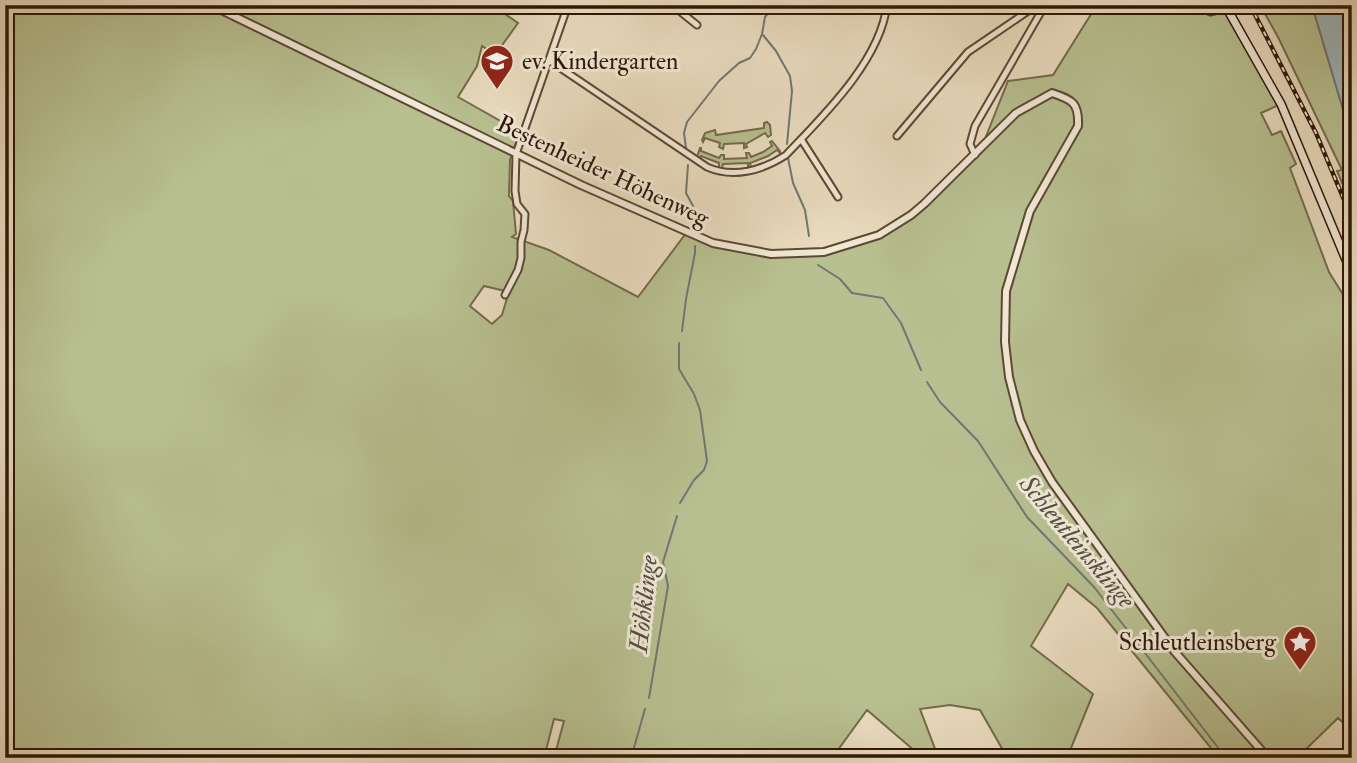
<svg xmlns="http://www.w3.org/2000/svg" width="1357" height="763" font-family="'IM FELL Double Pica',serif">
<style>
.green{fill:#b8c091;stroke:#736b4c;stroke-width:2;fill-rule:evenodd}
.water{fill:#9eb8be;stroke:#717774;stroke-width:2}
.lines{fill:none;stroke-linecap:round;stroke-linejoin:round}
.stream{stroke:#717774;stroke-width:2}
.minor-casing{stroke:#5d4834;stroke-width:9}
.tertiary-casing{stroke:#5d4834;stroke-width:10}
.secondary-casing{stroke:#2e1606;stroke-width:10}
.minor{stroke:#f1e9d6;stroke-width:5}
.tertiary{stroke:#f1e9d6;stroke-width:6}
.secondary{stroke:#f1e9d6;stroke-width:7}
.rail-casing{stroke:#2e1606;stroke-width:4.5}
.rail{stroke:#f1e9d6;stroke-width:2;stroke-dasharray:5;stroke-linecap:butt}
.labels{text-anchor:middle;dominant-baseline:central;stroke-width:6;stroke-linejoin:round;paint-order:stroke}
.poi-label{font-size:24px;fill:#2e1606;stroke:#f1e9d6;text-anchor:start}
.street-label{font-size:24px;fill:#2e1606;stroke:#f1e9d6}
.water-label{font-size:26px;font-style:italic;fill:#554f46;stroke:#f1e9d6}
</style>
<rect width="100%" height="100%" fill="#eaddc0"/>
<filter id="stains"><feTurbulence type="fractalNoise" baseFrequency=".00286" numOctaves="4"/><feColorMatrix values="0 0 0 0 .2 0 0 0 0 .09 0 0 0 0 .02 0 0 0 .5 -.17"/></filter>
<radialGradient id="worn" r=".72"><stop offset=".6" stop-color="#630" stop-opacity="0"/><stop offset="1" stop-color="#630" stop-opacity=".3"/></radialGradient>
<!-- green -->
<path class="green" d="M5,5H492L518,23L495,55L482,46L477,66L458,97L520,132L510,160L509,196L513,201L516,234L512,237L549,250L638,297L687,232L713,243L771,254L824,252L879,235L911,215L981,149L1008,81L1053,75L1093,11V5H1225L1281,104L1261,113L1272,135L1281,131L1296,164L1290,168L1329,272L1352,309V731L1338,718L1300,755L1302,758H1219L1097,608L1068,584L1031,646L1093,694L1067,758H1017L1004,752L980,710L950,705L920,709L937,754L929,758H923L867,710L832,758H554L564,721L554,719L544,758H5ZM484,286L505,291L508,295L502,315L492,324L470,306Z
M1260,5H1312L1352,139V207L1337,171L1342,170L1278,37Z
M767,122L770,125L771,135L768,137L765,133L746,144L747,147L744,148V143L724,144L723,149L719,147L720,143L705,138L703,142L702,140L705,133L715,130L716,135L764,128V123Z
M772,141L780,151V153L777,150L768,156L750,163L751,167H748V163L723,164L722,168H719V163L701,156L699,160L697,157L700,148H701V151L719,158L721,155H724V159L747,158L746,153H749L751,157L763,152L772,146L770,142Z"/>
<!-- water -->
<path class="water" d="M1312,5H1352V140Z"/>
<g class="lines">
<!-- stream -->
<path class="stream" d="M763,35L776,51L790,76L792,91L787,144
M686,148L684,133L687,122L719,81L739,63L750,58L756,49L762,34L765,17L775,5
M788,158L793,183L805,210L809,236
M688,165L686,193L693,206L694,229
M818,265L840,279L852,293L883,298L901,323L921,370
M682,331L686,299L695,253V246
M679,343V369L694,394L700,410L707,461L704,470L694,480L680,503
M927,382L940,402L978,441L1027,517L1094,587L1226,758
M649,698L668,586L663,562L677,516
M631,758L645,709"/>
<defs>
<path id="minor" d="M556,5L565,11
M672,5L697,25
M1205,5L1210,12L1227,8
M550,61L707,167C734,179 763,170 786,155C824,115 880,61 887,5
M897,136L968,52L1034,7L1044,6
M801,139L838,197
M975,155L970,144L975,126L1045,5
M505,295L518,270L521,258V242L524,230L525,214L517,204L515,191L516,154L568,5"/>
<path id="tertiary" d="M211,5L581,185L713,243L771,254L824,252L879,235L911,215L924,204L1016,113L1052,93C1073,100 1079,103 1078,126L1030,211L1006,291L1005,342L1009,377L1020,420L1034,451L1052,482L1175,652L1268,758"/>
<path id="secondary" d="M1225,5L1281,104L1352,274"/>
</defs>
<!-- minor casing -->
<use href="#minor" class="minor-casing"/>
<!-- tertiary casing -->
<use href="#tertiary" class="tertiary-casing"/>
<!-- secondary casing -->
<use href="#secondary" class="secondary-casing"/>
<!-- minor -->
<use href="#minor" class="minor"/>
<!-- tertiary -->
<use href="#tertiary" class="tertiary"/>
<!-- secondary -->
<use href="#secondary" class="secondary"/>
<defs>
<path id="rail" d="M1250,5L1316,133L1352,219"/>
</defs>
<!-- rail casing -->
<use href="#rail" class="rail-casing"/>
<!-- rail -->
<use href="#rail" class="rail"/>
</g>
<!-- icons -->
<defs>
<symbol id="school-pin" viewBox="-11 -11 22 30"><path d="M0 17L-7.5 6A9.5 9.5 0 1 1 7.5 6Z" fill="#8f2418" stroke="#f1e9d6"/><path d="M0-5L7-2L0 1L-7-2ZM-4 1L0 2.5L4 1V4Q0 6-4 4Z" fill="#fff"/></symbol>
<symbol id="sight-pin" viewBox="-11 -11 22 30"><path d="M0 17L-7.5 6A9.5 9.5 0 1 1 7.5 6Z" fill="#8f2418" stroke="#f1e9d6"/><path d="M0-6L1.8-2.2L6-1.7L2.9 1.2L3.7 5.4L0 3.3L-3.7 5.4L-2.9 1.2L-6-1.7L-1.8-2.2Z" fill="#fff"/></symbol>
</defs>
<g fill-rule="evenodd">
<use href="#school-pin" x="478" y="42" width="38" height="52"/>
<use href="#sight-pin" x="1281" y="623" width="38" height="52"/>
</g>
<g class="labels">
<!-- poi labels -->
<g class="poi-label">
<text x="522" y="61">ev. Kindergarten</text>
<text x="1276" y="642" text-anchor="end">Schleutleinsberg</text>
</g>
<!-- street labels -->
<g class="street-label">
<text transform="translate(603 171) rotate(25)">Bestenheider Höhenweg</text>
</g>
<!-- water labels -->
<g class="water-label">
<text transform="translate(1077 542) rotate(50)">Schleutleinsklinge</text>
<text transform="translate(644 604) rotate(-84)">Höhklinge</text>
</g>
</g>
<!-- margin -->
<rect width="1357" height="763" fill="none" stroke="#eaddc0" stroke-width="28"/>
<rect x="7" y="7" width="1343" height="749" fill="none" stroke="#2e1606" stroke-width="3.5"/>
<rect x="14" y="14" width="1329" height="735" fill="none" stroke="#2e1606" stroke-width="2"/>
<rect width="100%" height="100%" filter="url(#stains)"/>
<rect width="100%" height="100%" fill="url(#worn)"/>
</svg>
